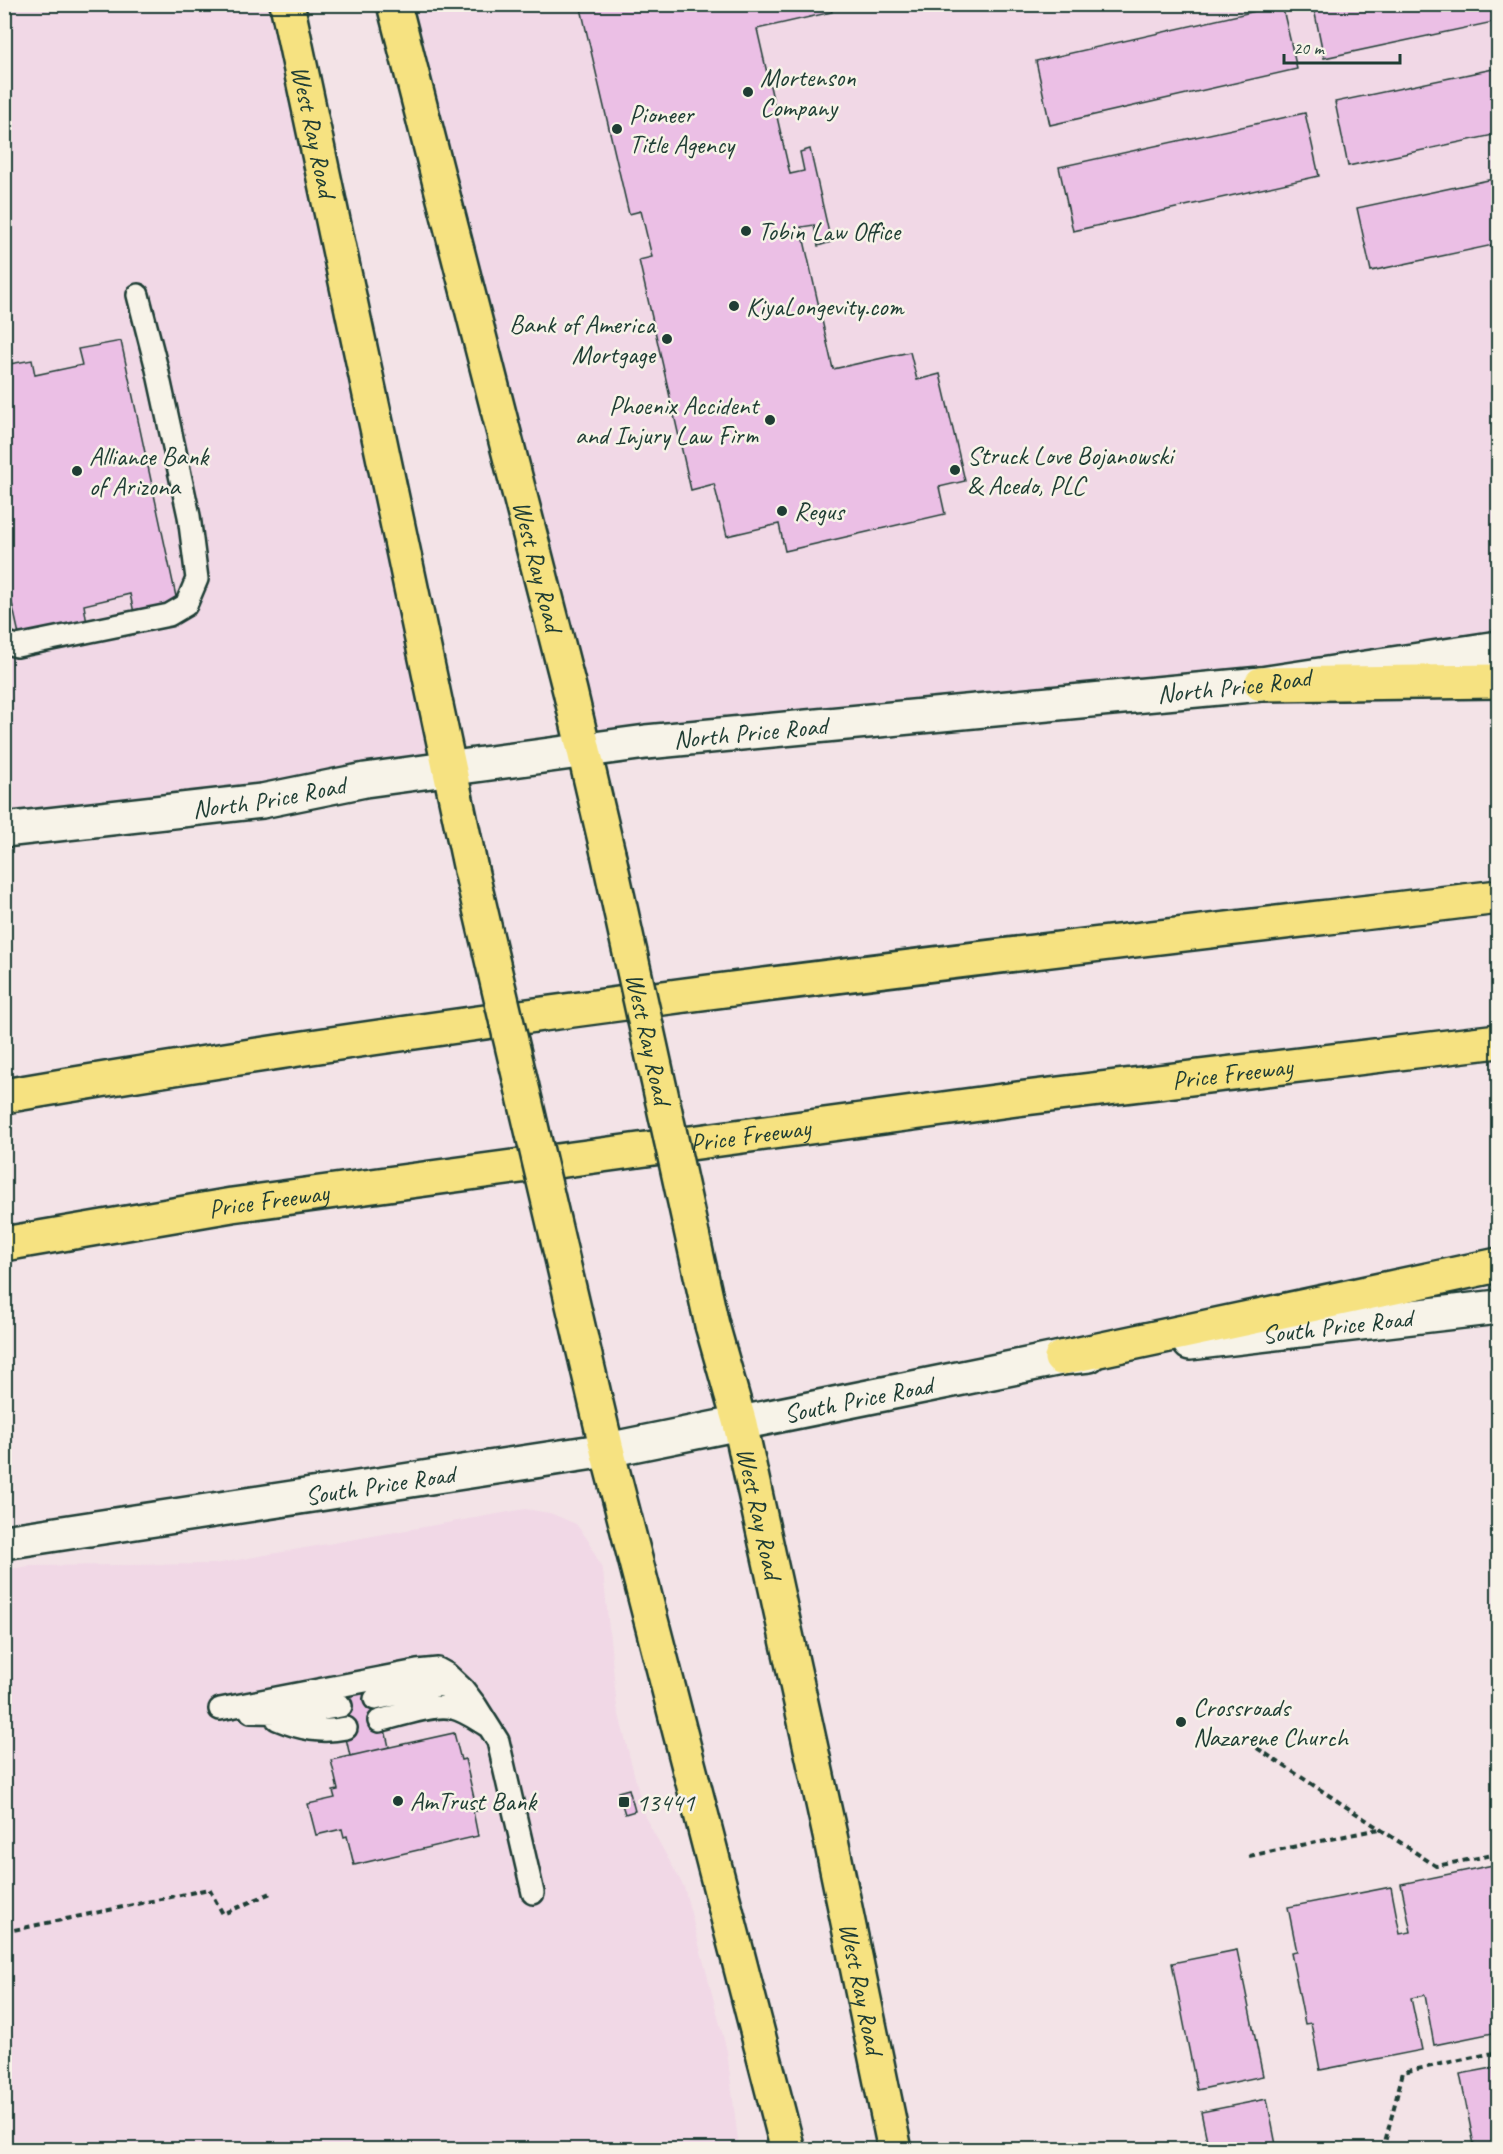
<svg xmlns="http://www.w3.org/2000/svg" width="1503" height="2154" font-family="Caveat,sans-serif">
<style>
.built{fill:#f1d8e6}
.building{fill:#ebbfe5;stroke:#1f3d34;stroke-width:1.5}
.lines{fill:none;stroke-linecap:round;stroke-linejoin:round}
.service-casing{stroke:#1f3d34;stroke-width:26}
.secondary-casing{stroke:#1f3d34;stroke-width:38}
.primary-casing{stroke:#1f3d34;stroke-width:38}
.motorway-casing{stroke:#1f3d34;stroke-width:38}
.path{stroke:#1f3d34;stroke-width:4;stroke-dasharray:6 4.5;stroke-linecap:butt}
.service{stroke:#f7f3e8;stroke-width:21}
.secondary{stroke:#f7f3e8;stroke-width:33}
.primary{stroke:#f6e281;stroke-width:33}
.motorway{stroke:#f6e281;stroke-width:33}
.primary-bridge-casing{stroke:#1f3d34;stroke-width:38;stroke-linecap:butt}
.primary-bridge{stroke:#f6e281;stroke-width:33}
.poi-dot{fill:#1f3d34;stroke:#f7f3e8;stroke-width:2}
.labels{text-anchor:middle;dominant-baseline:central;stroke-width:5;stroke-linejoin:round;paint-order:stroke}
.poi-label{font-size:26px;fill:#1f3d34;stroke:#f7f3e8;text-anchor:start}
.street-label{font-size:26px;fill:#1f3d34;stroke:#f7f3e8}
</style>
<rect width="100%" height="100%" fill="#f3e3e7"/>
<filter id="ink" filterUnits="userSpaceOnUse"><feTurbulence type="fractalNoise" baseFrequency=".0167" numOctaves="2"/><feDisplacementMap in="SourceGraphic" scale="12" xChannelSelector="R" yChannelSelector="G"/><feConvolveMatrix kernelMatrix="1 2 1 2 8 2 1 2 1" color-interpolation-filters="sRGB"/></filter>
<g filter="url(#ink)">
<!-- built -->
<path class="built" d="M4,5H281L449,768L5,830Z
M394,5H1498V648L585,750Z
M525,1509L550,1513L576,1524L588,1540L603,1571L617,1707L645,1817L684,1887L727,2051L739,2149H5L4,1570L30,1566L215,1564Z"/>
<!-- building -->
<path class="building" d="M580,4H830L832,12L757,29L790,174L804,171L800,152L810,149L831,242L818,246L814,225L801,227L833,369L910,352L917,380L940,374L965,481L939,487L945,514L785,551L779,524L727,536L714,484L691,490L639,260L652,257L641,211L629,214Z
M1313,4H1498V21L1324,58Z
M1282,5L1297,69L1050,125L1036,61Z
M1498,68V134L1348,166L1335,102Z
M1305,113L1319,176L1073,231L1059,167Z
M1498,178V244L1371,271L1357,208Z
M121,341L178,606L134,613L130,594L84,605L87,624L20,639L4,567V365L32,360L35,375L82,365L78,349Z
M376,1690L389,1747L350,1756L337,1698Z
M454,1733L461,1760L465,1759L477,1811H473L478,1836L354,1865L347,1836L344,1837L342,1829L316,1835L308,1804L335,1798L333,1791L338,1790L331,1760Z
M629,1789L635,1811L625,1814L618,1792Z
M1498,1864V2032L1434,2045L1425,1995L1411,1998L1422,2050L1320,2070L1311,2023L1305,2024L1291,1953L1297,1952L1288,1907L1391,1887L1400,1934L1411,1932L1401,1884Z
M1237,1950L1263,2076L1197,2090L1172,1963Z
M1498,2067V2150H1475L1460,2074Z
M1267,2099L1277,2150H1209L1201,2112Z"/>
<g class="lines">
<defs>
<path id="service" d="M4,642L17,646L169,615L186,605L197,579L189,516L157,369L138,295
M375,1699L440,1685L456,1690L464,1696
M220,1709L417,1671L438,1669L447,1674L463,1689L476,1706L498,1741L533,1893
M251,1712L302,1713L341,1706
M277,1719C301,1729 321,1733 346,1728
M379,1721C398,1716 435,1703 453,1708C465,1711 476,1719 486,1725"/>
<g id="secondary">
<path id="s1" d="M4,830L262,801L365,780L646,742L1261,684L1498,648"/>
<path id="s2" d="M1190,1343L1498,1307"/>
<path id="s3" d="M4,1542L607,1450L1061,1358L1089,1355"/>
</g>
<g id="primary">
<path id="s4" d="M287,4L471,870"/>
<path id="s5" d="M394,4L570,691L608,853"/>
<path id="s6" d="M712,1325L740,1424L831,1840L895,2150"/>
<path d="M581,1339L607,1450L788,2150"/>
</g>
<g id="motorway">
<path d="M1261,684L1498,681"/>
<path d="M4,1096C500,1011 1000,956 1498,897"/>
<path id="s7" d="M4,1244L232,1205L750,1135L1017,1099L1498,1041"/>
<path d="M1061,1358L1498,1265"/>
</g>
</defs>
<!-- service casing -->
<use href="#service" class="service-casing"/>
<!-- secondary casing -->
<use href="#secondary" class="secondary-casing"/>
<!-- primary casing -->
<use href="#primary" class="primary-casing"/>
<!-- motorway casing -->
<use href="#motorway" class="motorway-casing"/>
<!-- path -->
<path class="path" d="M1257,1748L1436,1866L1498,1854
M1249,1856L1379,1829
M4,1932L209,1889L223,1914L273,1892
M1383,2150L1403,2072L1498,2052"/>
<!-- service -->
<use href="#service" class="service"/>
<!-- secondary -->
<use href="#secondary" class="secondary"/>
<!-- primary -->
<use href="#primary" class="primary"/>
<!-- motorway -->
<use href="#motorway" class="motorway"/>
<defs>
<g id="primary-bridge">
<path id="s8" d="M608,853L712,1325"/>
<path d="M471,870L581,1339"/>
</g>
</defs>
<!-- primary-bridge casing -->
<use href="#primary-bridge" class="primary-bridge-casing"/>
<!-- primary-bridge -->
<use href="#primary-bridge" class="primary-bridge"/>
</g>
</g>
<!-- markers -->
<g class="poi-dot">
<circle cx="748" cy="92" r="6"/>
<circle cx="617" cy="129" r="6"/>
<circle cx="746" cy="231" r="6"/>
<circle cx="734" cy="306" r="6"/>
<circle cx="667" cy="339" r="6"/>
<circle cx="770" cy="420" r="6"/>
<circle cx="955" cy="470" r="6"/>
<circle cx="77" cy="471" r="6"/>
<circle cx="782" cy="511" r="6"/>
<circle cx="1181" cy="1722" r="6"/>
<circle cx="398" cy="1801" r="6"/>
<rect x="618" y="1796" width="12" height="12" rx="3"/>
</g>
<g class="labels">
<!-- poi labels -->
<g class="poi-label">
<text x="760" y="77">Mortenson<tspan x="760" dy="30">Company</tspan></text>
<text x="629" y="114">Pioneer<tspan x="629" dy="30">Title Agency</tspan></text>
<text x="758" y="231">Tobin Law Office</text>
<text x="746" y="306">KiyaLongevity.com</text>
<text x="655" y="324" text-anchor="end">Bank of America<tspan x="655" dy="30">Mortgage</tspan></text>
<text x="758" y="405" text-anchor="end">Phoenix Accident<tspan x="758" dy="30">and Injury Law Firm</tspan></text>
<text x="967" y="455">Struck Love Bojanowski<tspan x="967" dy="30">&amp; Acedo, PLC</tspan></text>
<text x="89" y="456">Alliance Bank<tspan x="89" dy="30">of Arizona</tspan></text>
<text x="794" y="511">Regus</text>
<text x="1193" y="1707">Crossroads<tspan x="1193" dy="30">Nazarene Church</tspan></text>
<text x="410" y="1801">AmTrust Bank</text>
<text x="636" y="1802">13441</text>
</g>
<!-- street labels -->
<g class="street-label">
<text stroke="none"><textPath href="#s4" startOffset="130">West Ray Road</textPath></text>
<text stroke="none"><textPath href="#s5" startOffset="580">West Ray Road</textPath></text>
<text stroke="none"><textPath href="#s1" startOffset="1239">North Price Road</textPath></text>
<text stroke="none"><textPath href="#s1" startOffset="753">North Price Road</textPath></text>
<text stroke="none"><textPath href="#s1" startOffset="267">North Price Road</textPath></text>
<text stroke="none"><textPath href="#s8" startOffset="190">West Ray Road</textPath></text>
<text stroke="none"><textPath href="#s7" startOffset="1240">Price Freeway</textPath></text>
<text stroke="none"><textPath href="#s7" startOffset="754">Price Freeway</textPath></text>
<text stroke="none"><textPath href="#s7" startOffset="268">Price Freeway</textPath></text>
<text stroke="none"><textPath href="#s2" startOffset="148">South Price Road</textPath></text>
<text stroke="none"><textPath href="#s3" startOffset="866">South Price Road</textPath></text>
<text stroke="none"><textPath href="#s3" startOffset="380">South Price Road</textPath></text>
<text stroke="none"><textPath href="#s6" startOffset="194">West Ray Road</textPath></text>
<text stroke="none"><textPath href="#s6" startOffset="680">West Ray Road</textPath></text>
</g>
</g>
<!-- margin -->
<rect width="1503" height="2154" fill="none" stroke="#f7f3e8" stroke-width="24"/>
<rect x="12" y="12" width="1479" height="2130" fill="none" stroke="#1f3d34" stroke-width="2" filter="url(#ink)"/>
<!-- scale -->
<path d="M1284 54v9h116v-9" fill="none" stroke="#1f3d34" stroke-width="3"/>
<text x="1293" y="54" font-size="18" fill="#1f3d34" stroke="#f7f3e8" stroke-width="4.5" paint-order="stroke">20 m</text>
</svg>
